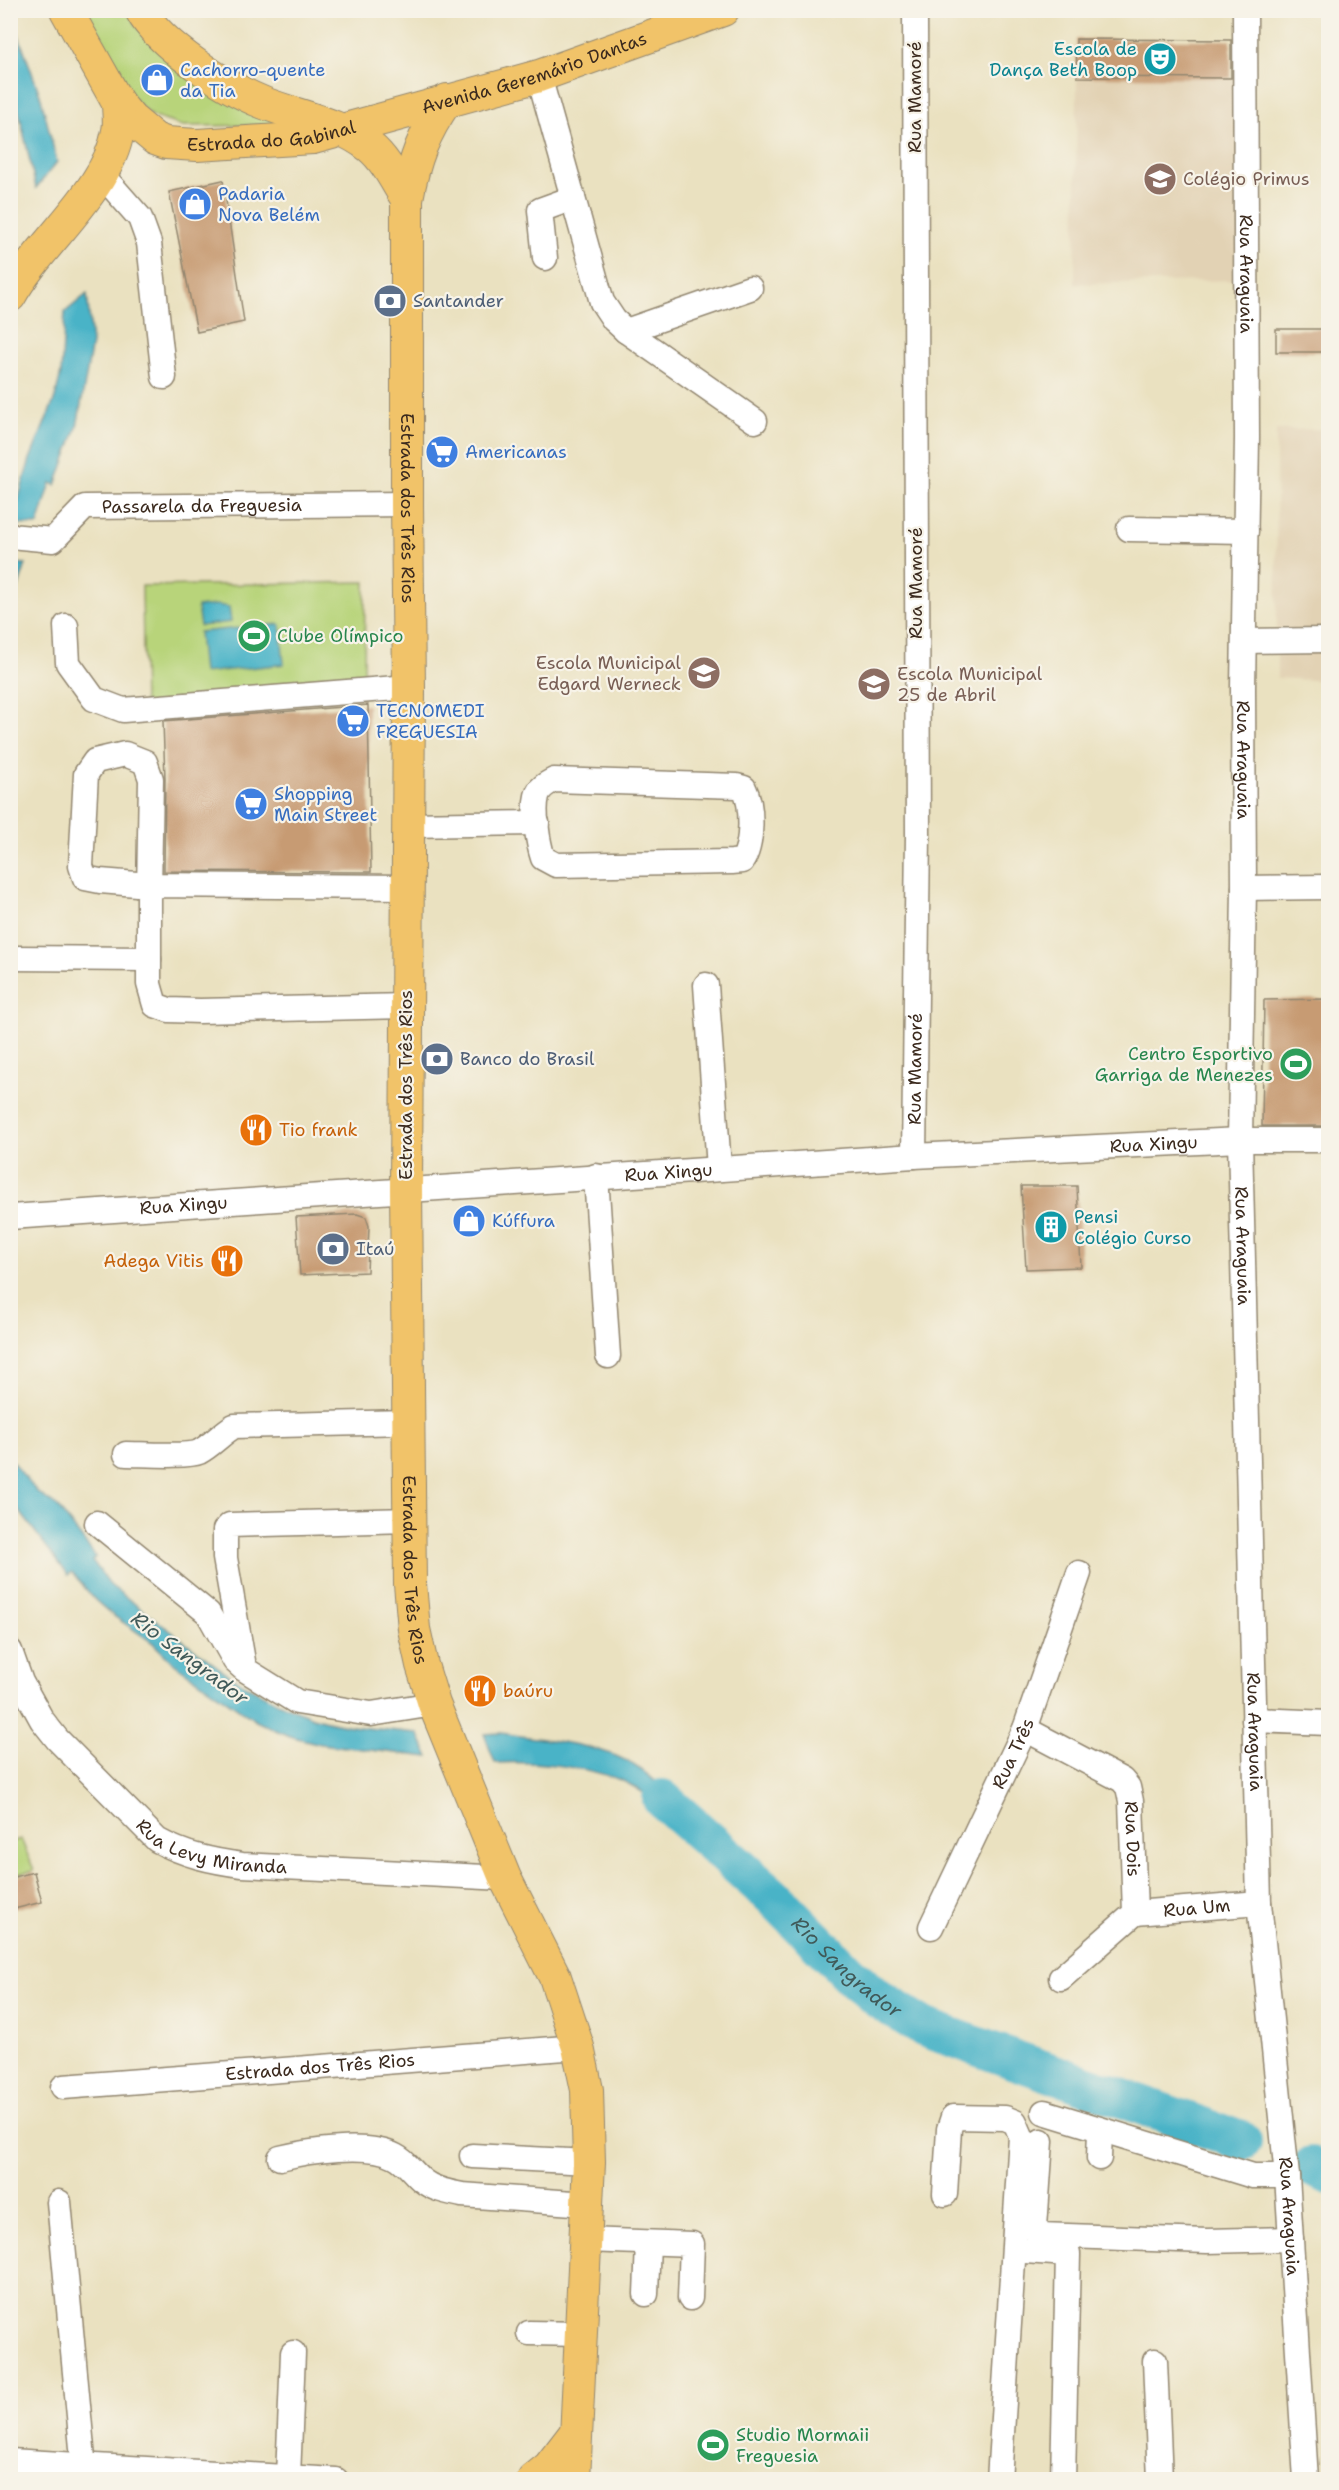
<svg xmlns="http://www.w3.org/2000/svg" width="1339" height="2490" font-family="'Shantell Sans',sans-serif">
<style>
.built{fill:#e2d2b4}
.green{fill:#b8d47a;stroke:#7a7f4c;stroke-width:1.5}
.water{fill:#49b3c7;stroke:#426e72;stroke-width:1.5}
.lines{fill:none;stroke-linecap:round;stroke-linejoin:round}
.river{stroke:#49b3c7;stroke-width:40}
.building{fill:#c79b73}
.minor-casing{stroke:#92866f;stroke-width:27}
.major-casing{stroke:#92866f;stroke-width:34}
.minor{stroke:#fff;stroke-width:24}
.major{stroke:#f1c369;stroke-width:32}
.labels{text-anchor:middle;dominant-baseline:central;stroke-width:4.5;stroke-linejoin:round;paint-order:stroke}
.culture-label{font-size:18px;fill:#0d838f;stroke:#f7f3e8;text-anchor:end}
.shop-label{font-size:18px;fill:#366cbe;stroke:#f7f3e8;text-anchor:start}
.street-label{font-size:18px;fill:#3b2a1e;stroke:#f7f3e8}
.education-label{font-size:18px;fill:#785e54;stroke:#f7f3e8;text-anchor:start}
.service-label{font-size:18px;fill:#4e5e75;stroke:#f7f3e8;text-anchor:start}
.leisure-label{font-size:18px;fill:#27864d;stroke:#f7f3e8;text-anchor:start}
.food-label{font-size:18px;fill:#c56008;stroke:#f7f3e8;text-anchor:start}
.water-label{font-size:20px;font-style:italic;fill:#405a59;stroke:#f7f3e8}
</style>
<rect width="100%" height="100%" fill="#f7f3e8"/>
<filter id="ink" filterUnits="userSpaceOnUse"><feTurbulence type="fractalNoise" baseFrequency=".0167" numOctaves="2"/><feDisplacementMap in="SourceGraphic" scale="12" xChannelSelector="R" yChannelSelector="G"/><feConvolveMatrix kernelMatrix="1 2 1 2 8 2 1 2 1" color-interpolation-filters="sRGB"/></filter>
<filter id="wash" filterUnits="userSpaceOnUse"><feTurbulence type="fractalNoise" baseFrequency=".008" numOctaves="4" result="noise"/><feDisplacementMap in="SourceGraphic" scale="24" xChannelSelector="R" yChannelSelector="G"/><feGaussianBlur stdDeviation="1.35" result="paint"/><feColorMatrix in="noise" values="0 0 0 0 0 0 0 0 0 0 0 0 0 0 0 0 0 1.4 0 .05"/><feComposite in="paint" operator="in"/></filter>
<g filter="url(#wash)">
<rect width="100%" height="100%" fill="#eae1c0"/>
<!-- built -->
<path class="built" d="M1077,77L1244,78L1245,280L1075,284Z
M1328,429V681L1277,678L1276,430Z"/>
<!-- green -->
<path class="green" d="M83,11H128L135,24L176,70L226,98L291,125L182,126L152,116L130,96Z
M365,582L364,685L144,711L142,586Z
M21,1839L34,1870L11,1876V1842Z"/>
<!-- water -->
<path class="water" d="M10,11L41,98L57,162L36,188L11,77Z
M87,294L92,343L77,427L56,485L51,483L38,525L11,524L30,459L55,398L61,373L65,312Z
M11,563L26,564L11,610L10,563Z
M217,605L229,607L231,622L200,626L197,607Z
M280,624L284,664L203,673L199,632Z
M11,1460L38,1493L58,1507L96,1557L92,1560L110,1585L230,1676C256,1692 285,1707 313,1717C346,1728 383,1729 418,1733L429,1757L321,1744L289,1736L256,1721L173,1663L153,1643L111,1614L95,1600L72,1572L68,1575L11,1500Z
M501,1733C542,1740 601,1743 635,1766C663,1783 683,1811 703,1835C679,1819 649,1793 623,1781C587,1766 533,1761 495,1763L484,1734Z"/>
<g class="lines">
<!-- river -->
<g class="river">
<path id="s1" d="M662,1799L772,1896L849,1974L880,2000L923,2027L1242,2141"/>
<path d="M1311,2167L1328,2174"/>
</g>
</g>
<g id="blocks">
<!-- building -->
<path class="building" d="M1076,39L1231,40V78L1077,77Z
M223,180L244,322L197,332L169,192Z
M1276,329H1329V352H1276Z
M368,705L371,872L164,871L165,779L163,721Z
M1329,999V1126H1262L1264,1000Z
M1021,1186H1077L1081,1267L1026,1269Z
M357,1214L366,1217L369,1226L367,1272L300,1275L296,1217Z
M34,1872L42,1902L10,1910V1878Z"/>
</g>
</g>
<g filter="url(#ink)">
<use href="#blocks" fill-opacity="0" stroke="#92866f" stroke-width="1.5"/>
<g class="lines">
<defs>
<g id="minor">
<path id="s2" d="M1245,10L1247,438L1243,688L1244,888L1240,1140L1259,1903L1287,2176L1306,2480"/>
<path d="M539,76L602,302L614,320L626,331L755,421"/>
<path d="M102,175L140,218L149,243L164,377"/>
<path d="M545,258L540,210L573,198"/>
<path d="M626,331L750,288"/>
<path d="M1129,529L1246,531"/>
<path id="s3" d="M10,536L53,540L85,507L407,504"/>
<path d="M66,626L68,663L94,699L123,710L409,687"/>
<path d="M1244,641L1328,640"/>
<path d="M554,780L737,786L744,788C753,805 753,845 742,861L732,862L556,865L543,858C538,843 533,812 537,796C539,788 546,784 554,780Z"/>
<path d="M407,825L537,823"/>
<path d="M1244,888L1328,887"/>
<path d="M10,958L149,959"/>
<path d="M706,985L719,1168"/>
<path d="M406,1006L200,1011L169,1010L155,1005L149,984V892L151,779L145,762L125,754L95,761L86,774L81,866L85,878L100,881L149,885L406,887"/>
<path id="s4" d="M914,1156L918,835L915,10"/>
<path d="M596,1176L608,1356"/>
<path id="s5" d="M10,1217L914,1156L1240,1140H1328"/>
<path d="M126,1454C141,1454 188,1457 199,1452C212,1445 221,1434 234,1426L408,1422"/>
<path d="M97,1523L208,1613L235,1661L244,1669L297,1702L371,1714L434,1704"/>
<path id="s6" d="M10,1651L21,1682L42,1720L57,1739L157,1840C184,1855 212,1861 242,1865L505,1878"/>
<path d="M243,1661L225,1558V1530L230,1525L409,1520"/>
<path d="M1254,1720L1328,1723"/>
<path id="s7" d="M1025,1729L1122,1780L1128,1787L1131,1801L1135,1913L1061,1978"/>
<path id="s8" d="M1135,1913L1259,1903"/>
<path id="s9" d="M931,1927L1025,1729L1079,1573"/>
<path id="s10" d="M63,2087L578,2047"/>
<path d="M1044,2112L1253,2176H1287"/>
<path d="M1041,2141L1035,2227L1036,2232L1040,2235L1207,2241L1291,2239"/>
<path d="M472,2156L589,2162"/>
<path d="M280,2158C308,2151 368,2142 395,2156C407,2162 413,2173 423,2181C434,2190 449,2192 462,2195L587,2204"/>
<path d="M1099,2158L1100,2130"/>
<path d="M945,2194L949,2129L953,2117L1005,2118L1015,2122L1021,2136L999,2480"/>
<path d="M59,2202L85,2480"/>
<path d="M586,2240L692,2244L690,2298"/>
<path d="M1025,2251L1068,2254L1063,2480"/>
<path d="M646,2294L648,2243"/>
<path d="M529,2333L581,2334"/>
<path d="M1155,2361L1160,2480"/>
<path d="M10,2461L336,2480"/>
<path d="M288,2477L293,2353"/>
</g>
<g id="major">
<path id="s11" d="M66,10L118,103L131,119L155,139L166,143L197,145L313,138L539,76L723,10"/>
<path d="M141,10C159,45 228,89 264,103C300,117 340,123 370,147C386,160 396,182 407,199"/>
<path id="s12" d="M447,100C424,133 414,159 407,199V504L409,687L406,1189L410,1584L414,1629L422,1665L434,1704L505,1878L555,1977L578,2047L587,2090L589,2162L574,2480"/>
<path d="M10,296C40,242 108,191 118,131C120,122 118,112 118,103"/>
<path d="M533,2480L549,2467L576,2432"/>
</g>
</defs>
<!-- minor casing -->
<use href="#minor" class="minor-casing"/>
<!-- major casing -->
<use href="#major" class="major-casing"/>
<!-- minor -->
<use href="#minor" class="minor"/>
<!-- major -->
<use href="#major" class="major"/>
</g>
</g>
<!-- icons -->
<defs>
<symbol id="theatre-disc" viewBox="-11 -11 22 22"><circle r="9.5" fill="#0f9aa8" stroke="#f7f3e8"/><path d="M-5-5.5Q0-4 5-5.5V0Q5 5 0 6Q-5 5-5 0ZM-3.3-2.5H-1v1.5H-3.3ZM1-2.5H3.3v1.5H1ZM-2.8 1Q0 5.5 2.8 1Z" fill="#fff"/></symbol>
<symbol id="shop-disc" viewBox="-11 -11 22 22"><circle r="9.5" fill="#3f7fe0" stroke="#f7f3e8"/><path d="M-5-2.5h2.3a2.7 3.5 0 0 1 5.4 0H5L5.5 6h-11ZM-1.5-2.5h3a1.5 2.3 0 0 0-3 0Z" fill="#fff"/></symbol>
<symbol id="school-disc" viewBox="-11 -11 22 22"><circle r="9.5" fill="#8d6e63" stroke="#f7f3e8"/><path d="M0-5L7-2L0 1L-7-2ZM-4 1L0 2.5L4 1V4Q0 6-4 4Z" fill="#fff"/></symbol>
<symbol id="bank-disc" viewBox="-11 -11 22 22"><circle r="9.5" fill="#5c6f8a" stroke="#f7f3e8"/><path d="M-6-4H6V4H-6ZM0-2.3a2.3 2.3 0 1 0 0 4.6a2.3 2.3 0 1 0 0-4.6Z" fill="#fff"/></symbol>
<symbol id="supermarket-disc" viewBox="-11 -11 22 22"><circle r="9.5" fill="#3f7fe0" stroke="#f7f3e8"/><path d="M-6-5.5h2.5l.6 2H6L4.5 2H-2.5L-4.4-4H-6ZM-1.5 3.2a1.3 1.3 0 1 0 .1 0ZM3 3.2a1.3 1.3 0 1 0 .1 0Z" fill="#fff"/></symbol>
<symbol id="stadium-disc" viewBox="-11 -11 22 22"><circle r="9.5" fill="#2e9e5b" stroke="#f7f3e8"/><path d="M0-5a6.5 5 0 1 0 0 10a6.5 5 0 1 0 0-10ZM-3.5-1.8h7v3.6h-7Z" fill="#fff"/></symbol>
<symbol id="restaurant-disc" viewBox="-11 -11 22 22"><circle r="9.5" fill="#e8710a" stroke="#f7f3e8"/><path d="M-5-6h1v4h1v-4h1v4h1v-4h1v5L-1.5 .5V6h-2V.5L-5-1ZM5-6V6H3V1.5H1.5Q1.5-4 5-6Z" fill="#fff"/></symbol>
<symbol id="building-disc" viewBox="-11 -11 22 22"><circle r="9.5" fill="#0f9aa8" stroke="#f7f3e8"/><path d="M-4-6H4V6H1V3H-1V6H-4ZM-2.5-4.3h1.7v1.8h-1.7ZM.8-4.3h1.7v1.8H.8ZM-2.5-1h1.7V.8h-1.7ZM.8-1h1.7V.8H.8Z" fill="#fff"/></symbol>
</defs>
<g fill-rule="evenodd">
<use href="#theatre-disc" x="1141" y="40" width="38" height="38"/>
<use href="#shop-disc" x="138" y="61" width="38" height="38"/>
<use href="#school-disc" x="1141" y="160" width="38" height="38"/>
<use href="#shop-disc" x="176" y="185" width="38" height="38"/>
<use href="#bank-disc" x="371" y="282" width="38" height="38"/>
<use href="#supermarket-disc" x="423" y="433" width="38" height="38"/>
<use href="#stadium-disc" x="235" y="617" width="38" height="38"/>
<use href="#school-disc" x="685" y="654" width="38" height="38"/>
<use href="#school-disc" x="855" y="665" width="38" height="38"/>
<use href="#supermarket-disc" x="334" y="702" width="38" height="38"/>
<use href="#supermarket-disc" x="232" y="785" width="38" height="38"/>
<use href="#bank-disc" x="418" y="1040" width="38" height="38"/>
<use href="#stadium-disc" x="1277" y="1045" width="38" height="38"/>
<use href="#restaurant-disc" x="237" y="1111" width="38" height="38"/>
<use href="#shop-disc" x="450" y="1202" width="38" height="38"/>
<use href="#building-disc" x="1032" y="1208" width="38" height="38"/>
<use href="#bank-disc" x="314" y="1230" width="38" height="38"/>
<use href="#restaurant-disc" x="208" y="1242" width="38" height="38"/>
<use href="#restaurant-disc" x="461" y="1672" width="38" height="38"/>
<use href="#stadium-disc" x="694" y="2426" width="38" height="38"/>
</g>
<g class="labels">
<!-- culture labels -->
<g class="culture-label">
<text x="1137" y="49">Escola de<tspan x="1137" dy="21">Dança Beth Boop</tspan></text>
<text x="1074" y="1217" text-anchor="start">Pensi<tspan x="1074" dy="21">Colégio Curso</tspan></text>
</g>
<!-- shop labels -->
<g class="shop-label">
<text x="180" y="70">Cachorro-quente<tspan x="180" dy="21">da Tia</tspan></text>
<text x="218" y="194">Padaria<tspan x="218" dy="21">Nova Belém</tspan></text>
<text x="465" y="452">Americanas</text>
<text x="376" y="711">TECNOMEDI<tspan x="376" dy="21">FREGUESIA</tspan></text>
<text x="274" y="794">Shopping<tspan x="274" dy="21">Main Street</tspan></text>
<text x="492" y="1221">Kúffura</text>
</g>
<!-- street labels -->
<g class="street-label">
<text stroke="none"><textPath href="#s11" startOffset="548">Avenida Geremário Dantas</textPath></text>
<text transform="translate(915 97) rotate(-90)">Rua Mamoré</text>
<text stroke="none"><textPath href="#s11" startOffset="276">Estrada do Gabinal</textPath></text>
<text stroke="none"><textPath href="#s2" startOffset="264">Rua Araguaia</textPath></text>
<text stroke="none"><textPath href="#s3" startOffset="206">Passarela da Freguesia</textPath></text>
<text stroke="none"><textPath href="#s12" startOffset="417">Estrada dos Três Rios</textPath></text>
<text transform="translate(916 583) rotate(-90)">Rua Mamoré</text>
<text stroke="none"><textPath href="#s2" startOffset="750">Rua Araguaia</textPath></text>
<text stroke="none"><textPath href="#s4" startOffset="87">Rua Mamoré</textPath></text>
<text transform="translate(406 1085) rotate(-90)">Estrada dos Três Rios</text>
<text stroke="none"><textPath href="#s5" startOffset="1146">Rua Xingu</textPath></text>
<text stroke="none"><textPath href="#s5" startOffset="660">Rua Xingu</textPath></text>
<text stroke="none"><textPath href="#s5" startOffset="174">Rua Xingu</textPath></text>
<text stroke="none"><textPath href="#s2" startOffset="1236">Rua Araguaia</textPath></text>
<text stroke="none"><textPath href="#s12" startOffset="1479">Estrada dos Três Rios</textPath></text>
<text stroke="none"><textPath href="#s2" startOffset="1722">Rua Araguaia</textPath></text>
<text stroke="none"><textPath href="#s9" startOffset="192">Rua Três</textPath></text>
<text stroke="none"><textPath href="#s7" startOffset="171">Rua Dois</textPath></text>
<text stroke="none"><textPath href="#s6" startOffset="297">Rua Levy Miranda</textPath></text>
<text stroke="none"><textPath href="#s8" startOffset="62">Rua Um</textPath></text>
<text stroke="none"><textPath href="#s10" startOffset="258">Estrada dos Três Rios</textPath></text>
<text stroke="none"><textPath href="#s2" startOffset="2208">Rua Araguaia</textPath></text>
</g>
<!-- education labels -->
<g class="education-label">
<text x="1183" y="179">Colégio Primus</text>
<text x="681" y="663" text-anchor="end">Escola Municipal<tspan x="681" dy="21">Edgard Werneck</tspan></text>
<text x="897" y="674">Escola Municipal<tspan x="897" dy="21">25 de Abril</tspan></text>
</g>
<!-- service labels -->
<g class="service-label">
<text x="413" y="301">Santander</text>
<text x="460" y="1059">Banco do Brasil</text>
<text x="356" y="1249">Itaú</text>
</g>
<!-- leisure labels -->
<g class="leisure-label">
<text x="277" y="636">Clube Olímpico</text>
<text x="1273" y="1054" text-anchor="end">Centro Esportivo<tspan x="1273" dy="21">Garriga de Menezes</tspan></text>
<text x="736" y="2435">Studio Mormaii<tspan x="736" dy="21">Freguesia</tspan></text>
</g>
<!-- food labels -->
<g class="food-label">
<text x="279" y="1130">Tio frank</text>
<text x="204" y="1261" text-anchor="end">Adega Vitis</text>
<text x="503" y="1691">baúru</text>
</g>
<!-- water labels -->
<g class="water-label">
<text transform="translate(190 1658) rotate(37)">Rio Sangrador</text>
<text stroke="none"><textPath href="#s1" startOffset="250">Rio Sangrador</textPath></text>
</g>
</g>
<!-- margin -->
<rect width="1339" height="2490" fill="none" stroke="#f7f3e8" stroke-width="36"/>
</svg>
